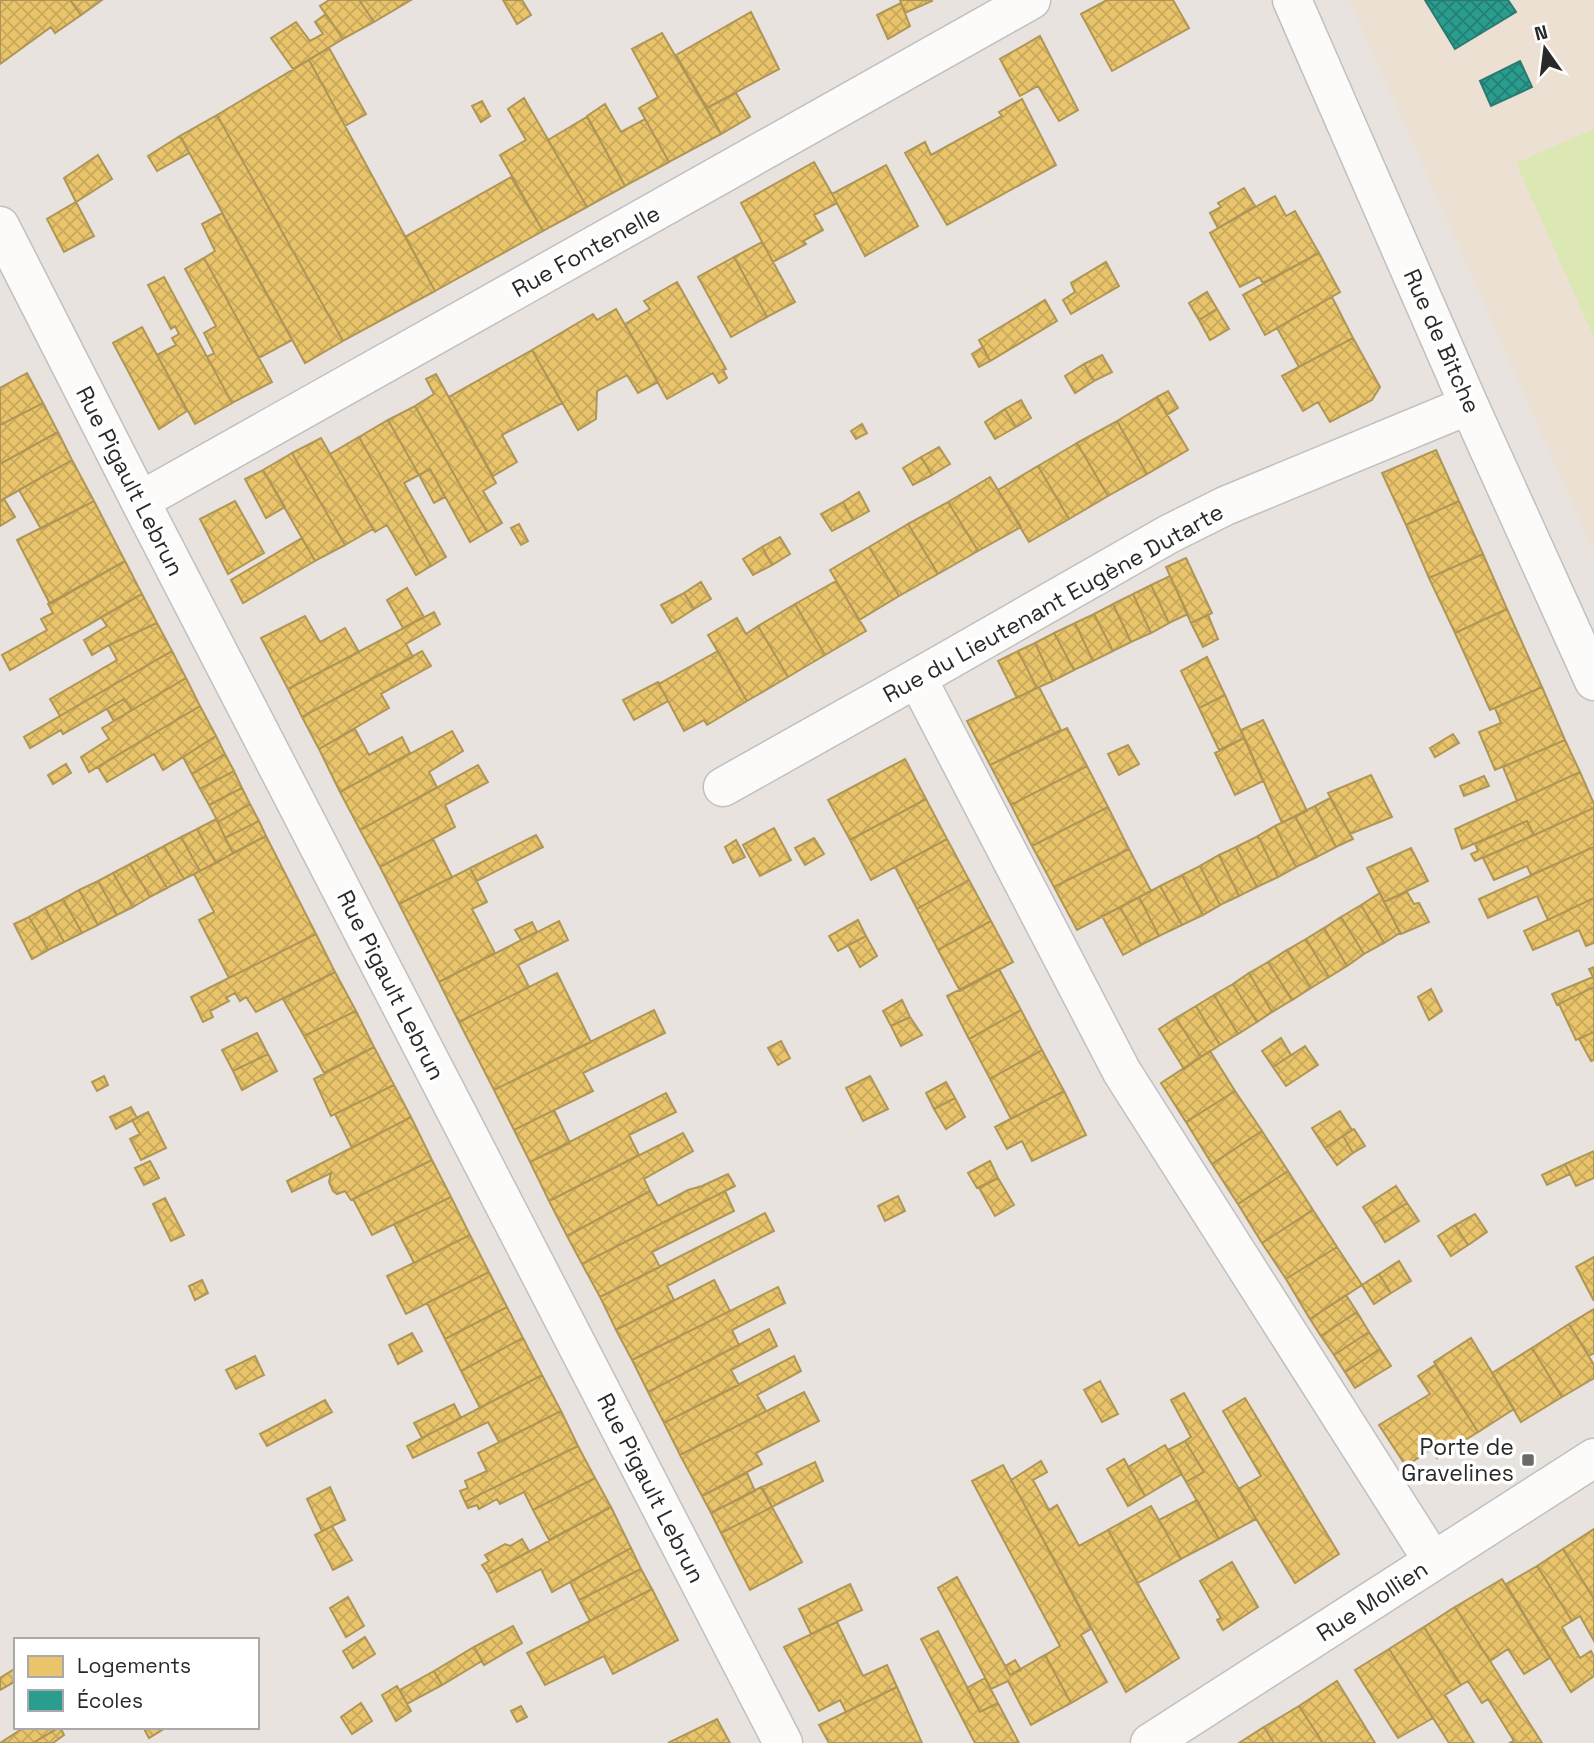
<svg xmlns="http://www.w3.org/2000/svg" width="1594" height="1743" font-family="'Space Grotesk',sans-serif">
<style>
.education{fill:#ebe0d2}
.pitch{fill:#dce8b3}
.homes{fill:url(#homes-cross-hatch);stroke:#af9656;stroke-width:2}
.schools{fill:url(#schools-cross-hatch);stroke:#2a7a70;stroke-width:2}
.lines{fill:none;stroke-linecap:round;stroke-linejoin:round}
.street-casing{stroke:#c1c0c0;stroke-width:41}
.secondary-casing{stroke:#c1c0c0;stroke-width:41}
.street{stroke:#fcfbfa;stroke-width:38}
.secondary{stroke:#fcfbfa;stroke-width:38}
.poi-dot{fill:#6c6a68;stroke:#fff;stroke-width:2.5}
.labels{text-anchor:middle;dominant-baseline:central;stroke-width:7;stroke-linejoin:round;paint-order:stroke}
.street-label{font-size:23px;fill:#292929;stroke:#fff}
.poi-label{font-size:23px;fill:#292929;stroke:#fff;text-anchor:end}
</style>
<defs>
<pattern id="homes-cross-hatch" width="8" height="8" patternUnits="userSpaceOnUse" patternTransform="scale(1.75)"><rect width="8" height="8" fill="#e9c46a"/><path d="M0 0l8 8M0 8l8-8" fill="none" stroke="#c8a85c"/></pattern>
<pattern id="schools-cross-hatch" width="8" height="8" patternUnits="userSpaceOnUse" patternTransform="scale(1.75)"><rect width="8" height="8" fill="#2a9d8f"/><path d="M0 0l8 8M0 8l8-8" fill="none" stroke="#248075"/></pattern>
</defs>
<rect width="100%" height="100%" fill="#e8e3de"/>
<!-- education -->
<path class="education" d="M1349,0H1594V552L1403,120Z"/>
<!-- pitch -->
<path class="pitch" d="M1594,129V338L1516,163Z"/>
<!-- homes -->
<path class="homes" d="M0,0H70L81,15L55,33L51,27L0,64Z
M70,0H102L81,15Z
M329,0H359L374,22L343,39L320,6Z
M359,0H411L374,22Z
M503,0H522L531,15L517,24Z
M900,0H931L932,1L905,13Z
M1107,0H1173L1189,28L1112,71L1081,14Z
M901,3L910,26L888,39L877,15Z
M751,12L779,69L707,108L676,55Z
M326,14L343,39L293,69L271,38L296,22L310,41L323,34L315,22Z
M662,33L721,134L669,162L639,108L658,97L632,49Z
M1040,36L1078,110L1059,121L1038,86L1020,96L1000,59Z
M329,48L366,114L345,126L309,60Z
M309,60L435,291L343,341L217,115Z
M736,93L750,117L721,134L707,108Z
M524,98L587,207L543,231L500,155L526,140L508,109Z
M1022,99L1056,165L947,225L905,153L925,142L931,155L1002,116L999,112Z
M482,101L490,116L481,122L472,106Z
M605,104L621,132L645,119L669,162L625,186L587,116Z
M217,115L343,341L305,363L180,136Z
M587,117L625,186L587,207L548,140Z
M180,136L189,153L157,171L148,156Z
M98,155L112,179L76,202L64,178Z
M814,162L837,203L814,215L823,230L803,241L806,244L773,262L741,203Z
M886,165L918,226L865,256L832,194Z
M511,177L543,231L435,291L405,237Z
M1244,188L1255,206L1218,228L1210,213L1221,207L1218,203Z
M1275,196L1286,216L1295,211L1319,253L1263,283L1259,277L1240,287L1210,233Z
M76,202L94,236L64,252L47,219Z
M222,213L292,340L259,358L204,258L215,251L202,224Z
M762,242L795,302L767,317L734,257Z
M1319,253L1340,292L1265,335L1243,295Z
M734,257L767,317L731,337L698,277Z
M204,258L272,382L232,403L207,357L214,353L204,333L216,326L185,269Z
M1106,262L1119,286L1071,314L1063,300L1075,292L1071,283Z
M164,277L232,403L195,424L157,355L176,345L172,338L179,334L175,326L171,329L148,285Z
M677,282L726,369L723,370L727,378L719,383L713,373L667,399L625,324L650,309L644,301Z
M1207,292L1217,309L1199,320L1189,303Z
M1332,297L1353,338L1299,367L1277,328Z
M1045,300L1057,321L990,361L979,340Z
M616,309L658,382L638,393L627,375L597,391L596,419L578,430L532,350L593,314L597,320Z
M1217,309L1229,329L1210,340L1199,320Z
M142,327L187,411L159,429L113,343Z
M1353,338L1380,387L1372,400L1330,422L1318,402L1303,411L1282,376Z
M983,347L990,361L979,367L972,354Z
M532,350L562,403L502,435L517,462L493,476L449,397Z
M1102,355L1112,372L1094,381L1084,364Z
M1084,364L1094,381L1075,393L1065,376Z
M27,373L43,403L0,425V388Z
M436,374L496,483L483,491L502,523L487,532L415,406L434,394L426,379Z
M1168,391L1178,408L1167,415L1157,397Z
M1157,397L1188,450L1147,474L1117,421Z
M1021,400L1031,418L1016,427L1005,409Z
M43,403L58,432L0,464V425Z
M415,406L487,532L470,542L430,469L419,475L388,420Z
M1005,409L1016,427L995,439L985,422Z
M388,420L419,475L404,483L446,557L431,566L359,437Z
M1117,421L1147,474L1108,496L1077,443Z
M862,424L867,433L856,439L851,431Z
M58,432L72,460L0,501V464Z
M359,437L431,566L416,575L387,525L375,532L330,454Z
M321,438L373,529L345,545L292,453Z
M1077,443L1108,496L1069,519L1038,466Z
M939,447L950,464L932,475L921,457Z
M1436,450L1459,501L1406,525L1382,473Z
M292,453L345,545L315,561L263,470Z
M921,457L932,475L913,485L903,468Z
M72,460L94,501L41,529L19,490Z
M1038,466L1069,519L1029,542L998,490Z
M430,469L445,497L434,503L419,475Z
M263,470L285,507L266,518L245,479Z
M990,477L1021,527L978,551L948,502Z
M859,492L869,511L853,520L843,502Z
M4,499L15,517L0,526V501Z
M94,501L125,561L50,604L17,540Z
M235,501L264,553L228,574L200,519Z
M1459,501L1483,554L1429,578L1406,525Z
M843,502L853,520L832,531L821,514Z
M948,502L978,551L938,574L908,524Z
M519,524L528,541L521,545L511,528Z
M908,524L938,574L899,596L869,547Z
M780,537L790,554L772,565L762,547Z
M302,538L315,561L243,603L231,580Z
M762,547L772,565L753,575L743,559Z
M869,547L899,596L859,620L830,570Z
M1483,554L1507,609L1455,633L1429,578Z
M1186,558L1212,613L1191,623L1166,567Z
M125,561L142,594L10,670L2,655L47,630L41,619L53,613L48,604Z
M1170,576L1188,614L1169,623L1151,585Z
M836,581L866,631L825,655L795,604Z
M701,582L711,599L694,609L684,593Z
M1151,585L1169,623L1151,633L1133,594Z
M407,588L424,617L403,628L387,600Z
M684,593L694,609L672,623L661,605Z
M142,594L157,623L109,645L92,655L84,640L107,626L101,617Z
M1133,594L1151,633L1131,642L1113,604Z
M795,604L825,655L788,677L758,626Z
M1113,604L1131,642L1113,651L1094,614Z
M1507,609L1542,687L1490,710L1455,633Z
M434,612L440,624L406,644L413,657L302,717L288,689Z
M1094,614L1113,651L1093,661L1075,623Z
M1208,615L1218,639L1203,647L1191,623Z
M305,616L320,642L345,628L359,652L288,689L261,638Z
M737,618L746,634L758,626L788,677L747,701L708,635Z
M157,623L172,651L60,716L50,699L117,660L109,645Z
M1075,623L1093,661L1074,670L1054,633Z
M1054,633L1074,670L1053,681L1035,643Z
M1035,643L1053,681L1037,688L1018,651Z
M172,651L186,678L132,710L124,699L63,734L61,730L30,748L24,737Z
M422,651L431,666L381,694L389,708L319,749L302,717Z
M718,651L747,701L707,725L704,720L684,731L659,684Z
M1018,651L1037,688L1017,698L998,661Z
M1207,657L1225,695L1199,708L1181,671Z
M186,678L200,706L89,772L81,757L109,739L102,728Z
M658,682L668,701L634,720L623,700Z
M1039,687L1061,730L990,765L967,721Z
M1542,687L1565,740L1495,770L1479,732L1501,723L1495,708Z
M1225,695L1244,738L1219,750L1199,708Z
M124,699L132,710L114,721L107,709Z
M200,706L216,736L163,770L154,754L107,782L98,767Z
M1263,720L1307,811L1282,823L1241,730Z
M1067,728L1087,766L1011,805L990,765Z
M355,729L369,755L402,737L410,753L340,792L319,749Z
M452,731L463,751L429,772L437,787L360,830L340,792Z
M1453,734L1459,743L1435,757L1430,748Z
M216,736L225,754L192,774L183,757Z
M1244,738L1263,781L1235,795L1215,753Z
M1565,740L1580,772L1517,801L1503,767Z
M1128,745L1139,764L1119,775L1108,754Z
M225,754L234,771L200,789L192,774Z
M905,759L926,799L850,840L828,800Z
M66,764L71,773L53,784L48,775Z
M478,765L488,782L445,805L455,827L380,867L360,830Z
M1087,766L1108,807L1032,846L1011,805Z
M234,771L242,788L209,805L200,789Z
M1580,772L1594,804V808L1534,835L1527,821L1462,849L1455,829Z
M1371,775L1392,817L1350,834L1328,793Z
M1484,776L1489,786L1464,796L1460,786Z
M242,788L250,804L218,822L209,805Z
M1330,798L1353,839L1336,847L1315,806Z
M926,799L947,839L871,880L850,840Z
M250,804L259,821L225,838L218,822Z
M1315,806L1336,847L1317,857L1295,816Z
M1108,807L1129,849L1054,887L1032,846Z
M1594,808V847L1531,875L1527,866L1494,880L1483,858Z
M1295,816L1317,857L1296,867L1275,826Z
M216,819L233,853L216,863L197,829Z
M259,821L266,836L233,853L225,838Z
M1527,821L1534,835L1475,861L1471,854L1478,851L1475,844Z
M1275,826L1296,867L1278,877L1258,836Z
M774,828L791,860L760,876L743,845Z
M197,829L216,863L200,871L181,837Z
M536,835L543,847L477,881L470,868Z
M266,836L316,934L229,978L199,920L214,912L194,874Z
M1258,836L1278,877L1257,887L1236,847Z
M181,837L200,871L184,879L164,846Z
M814,838L824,854L805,865L795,848Z
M433,839L452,877L399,904L380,867Z
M947,839L969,880L917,909L895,867Z
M736,840L745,857L733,863L725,847Z
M164,846L184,879L167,888L147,855Z
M1236,847L1257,887L1239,896L1219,855Z
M1594,847V898L1548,920L1537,896L1488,918L1479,899Z
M1411,848L1428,881L1384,902L1367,868Z
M1129,849L1151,891L1077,930L1054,887Z
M147,855L167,888L150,897L130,864Z
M1219,855L1239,896L1220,905L1200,866Z
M130,864L150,897L133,907L113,873Z
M1200,866L1220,905L1203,915L1182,875Z
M470,868L487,902L472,909L495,953L439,982L399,904Z
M113,873L133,907L117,915L98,881Z
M1182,875L1203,915L1182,925L1160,886Z
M969,880L991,921L938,950L917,909Z
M98,881L117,915L98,925L79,890Z
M1160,886L1182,925L1159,936L1139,897Z
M79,890L98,925L82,933L63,899Z
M1407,892L1414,904L1419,903L1429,922L1401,934L1384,902Z
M1380,893L1400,933L1384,943L1361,905Z
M1139,897L1159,936L1141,945L1120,907Z
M1594,898V943L1586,946L1579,930L1533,950L1524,931Z
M63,899L82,933L64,942L45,908Z
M1361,905L1384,943L1364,954L1341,917Z
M1120,907L1141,945L1123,955L1102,916Z
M45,908L64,942L48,950L29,917Z
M29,917L48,950L32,959L14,924Z
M1341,917L1364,954L1347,966L1324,928Z
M858,920L866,936L838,951L829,936Z
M559,921L568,940L518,965L529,987L459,1022L439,982Z
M991,921L1013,962L960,991L938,950Z
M532,922L537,932L521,940L515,930Z
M1324,928L1347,966L1329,977L1306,939Z
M316,934L335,972L256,1012L246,997L240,1001L235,993L226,998L229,1001L210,1011L213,1017L203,1022L191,997Z
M866,936L877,956L860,967L848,945Z
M1306,939L1329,977L1311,988L1287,950Z
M1287,950L1311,988L1292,1000L1268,962Z
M1268,962L1292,1000L1272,1012L1249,973Z
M1594,967V987L1557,1005L1552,994L1593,977L1589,969Z
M999,969L1021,1010L969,1039L947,996Z
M335,972L356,1011L304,1036L283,999Z
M557,973L591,1042L494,1090L459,1022Z
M1249,973L1272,1012L1257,1022L1233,984Z
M1233,984L1257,1022L1238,1034L1214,995Z
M1594,987V1032L1576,1040L1559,1004Z
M1431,989L1442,1011L1429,1020L1418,997Z
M1214,995L1238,1034L1220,1045L1196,1006Z
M902,1000L910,1017L891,1026L883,1011Z
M1196,1006L1220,1045L1201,1057L1176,1018Z
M654,1010L665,1033L583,1073L593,1091L514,1130L494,1090Z
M1021,1010L1042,1050L990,1079L969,1039Z
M356,1011L374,1047L324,1073L304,1036Z
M910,1017L922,1035L901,1046L891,1026Z
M1176,1018L1201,1057L1184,1069L1159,1029Z
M1594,1032V1060L1591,1061L1579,1039Z
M257,1033L268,1054L233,1071L222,1050Z
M1281,1038L1291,1055L1273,1067L1262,1051Z
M781,1041L790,1058L778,1065L768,1048Z
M1305,1046L1318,1065L1286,1086L1273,1067Z
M374,1047L394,1085L331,1116L314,1079Z
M1042,1050L1064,1091L1011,1119L990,1079Z
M1210,1051L1235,1091L1186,1122L1161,1083Z
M268,1054L277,1071L242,1090L233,1071Z
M104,1076L108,1085L97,1091L92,1082Z
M870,1076L888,1109L863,1121L846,1088Z
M946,1082L955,1098L934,1109L926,1093Z
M394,1085L411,1117L352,1148L335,1114Z
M1064,1091L1086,1135L1032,1161L1022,1141L1007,1149L995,1127Z
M1235,1091L1262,1131L1212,1164L1186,1122Z
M666,1093L676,1112L629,1135L639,1155L549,1201L530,1162Z
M955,1098L965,1117L946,1129L934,1109Z
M131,1107L137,1118L116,1129L110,1117Z
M554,1110L570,1143L530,1162L514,1130Z
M1340,1111L1352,1130L1325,1148L1312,1128Z
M148,1112L166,1148L141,1160L130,1139L140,1134L132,1120Z
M411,1117L432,1160L351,1200L345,1191L337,1194L333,1191L329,1182L331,1173L292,1192L287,1181Z
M1354,1129L1365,1146L1353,1153L1343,1136Z
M1262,1131L1288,1171L1238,1204L1212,1164Z
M683,1133L693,1151L644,1179L650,1191L567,1236L549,1201Z
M1343,1136L1353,1153L1337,1165L1325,1148Z
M1594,1151V1178L1576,1186L1565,1164Z
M432,1160L451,1197L372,1235L353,1199Z
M150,1161L159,1178L144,1185L135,1168Z
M990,1161L998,1178L977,1188L968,1173Z
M1565,1164L1570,1174L1547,1185L1542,1175Z
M1288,1171L1313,1210L1262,1243L1238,1204Z
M728,1174L735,1186L582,1264L567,1236L650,1191L658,1206L688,1190L702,1186Z
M998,1178L1014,1205L995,1216L979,1188Z
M1396,1186L1407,1203L1374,1224L1363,1207Z
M725,1191L734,1211L652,1252L660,1267L600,1297L582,1264Z
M898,1196L905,1211L885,1221L878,1206Z
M451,1197L470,1235L414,1263L394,1224Z
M165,1198L184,1235L171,1241L153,1204Z
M1407,1203L1419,1221L1385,1242L1374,1224Z
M1313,1210L1337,1247L1286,1279L1262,1243Z
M765,1213L774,1231L667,1286L674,1300L616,1330L600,1297Z
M1475,1214L1487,1232L1468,1245L1455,1225Z
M1455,1225L1468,1245L1451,1256L1438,1236Z
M470,1235L489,1272L406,1314L387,1276Z
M1337,1247L1362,1285L1310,1319L1286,1279Z
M1594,1257V1301L1576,1267Z
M1399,1261L1411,1281L1391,1293L1379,1274Z
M489,1272L507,1307L445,1339L427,1303Z
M1379,1274L1391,1293L1374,1304L1362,1285Z
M202,1280L208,1293L195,1300L189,1286Z
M714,1280L730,1311L632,1360L616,1330Z
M778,1287L785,1303L732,1330L739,1345L648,1392L632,1360Z
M1346,1295L1357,1312L1321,1336L1310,1319Z
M507,1307L523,1338L461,1371L445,1339Z
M1594,1309V1353L1589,1356L1569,1324Z
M1357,1312L1369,1332L1334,1355L1321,1336Z
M1569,1324L1594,1365V1378L1562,1397L1532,1348Z
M769,1329L777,1346L731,1370L739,1385L664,1423L648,1392Z
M1369,1332L1380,1349L1345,1372L1334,1355Z
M412,1333L422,1351L398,1364L389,1345Z
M523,1338L542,1375L480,1408L461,1371Z
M1471,1338L1514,1409L1478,1432L1434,1362Z
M1532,1348L1562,1397L1521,1422L1492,1373Z
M1380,1349L1391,1366L1355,1388L1345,1372Z
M255,1356L264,1375L236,1389L226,1370Z
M794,1356L801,1371L757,1395L766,1411L680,1455L664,1423Z
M1435,1365L1478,1432L1437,1458L1431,1449L1406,1466L1379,1425L1430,1394L1418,1376Z
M542,1375L561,1411L499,1442L488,1422L413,1458L407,1446Z
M1100,1381L1118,1414L1102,1422L1084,1390Z
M804,1392L819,1421L756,1453L762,1464L702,1496L680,1455Z
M1184,1393L1256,1519L1219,1539L1186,1482L1204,1472L1185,1441L1191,1437L1171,1400Z
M1245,1398L1339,1554L1295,1583L1238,1489L1261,1476L1223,1411Z
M325,1400L332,1412L267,1446L260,1434Z
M454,1404L461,1418L422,1438L414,1423Z
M561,1411L578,1446L465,1502L460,1491L468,1488L465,1481L487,1471L478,1453Z
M1185,1441L1204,1472L1186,1482L1168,1450Z
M1165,1445L1182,1474L1145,1496L1128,1467Z
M578,1446L595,1478L533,1510L524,1492L500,1504L497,1499L479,1509L477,1505L468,1508L465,1502Z
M1124,1459L1145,1496L1128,1506L1107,1469Z
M1041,1461L1047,1472L1033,1480L1049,1510L1057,1505L1079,1546L1108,1530L1179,1658L1126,1692L1011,1480Z
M815,1462L823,1481L772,1507L762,1487Z
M1003,1465L1091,1629L1081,1635L1107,1682L1071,1703L1045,1655L1060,1646L972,1481Z
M747,1473L755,1491L711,1513L702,1496Z
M595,1478L611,1507L549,1540L533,1510Z
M330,1487L345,1520L322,1531L307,1499Z
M761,1487L772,1507L721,1533L711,1513Z
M1197,1500L1219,1539L1181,1559L1159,1520Z
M1151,1506L1181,1559L1138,1583L1108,1530Z
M611,1507L631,1548L552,1592L541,1569L497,1592L488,1574Z
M772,1507L802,1562L750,1590L721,1533Z
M332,1526L352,1560L333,1570L315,1535Z
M1594,1529V1599L1563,1549Z
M522,1539L529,1551L488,1574L482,1565L489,1561L485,1555L505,1544L510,1546Z
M631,1548L641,1569L579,1600L570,1582Z
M1563,1549L1594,1599V1641L1580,1616L1572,1621L1537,1566Z
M1232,1562L1258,1607L1223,1630L1217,1620L1221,1618L1200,1581Z
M1537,1566L1572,1621L1562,1627L1580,1658L1591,1651L1594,1657V1676L1571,1692L1506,1584Z
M641,1569L652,1589L590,1621L579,1600Z
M957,1577L1010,1675L1045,1655L1071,1703L1031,1725L1008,1681L991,1689L938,1588Z
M1502,1579L1550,1658L1524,1674L1508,1649L1490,1661L1455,1607Z
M850,1584L862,1610L811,1634L799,1609Z
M652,1589L678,1640L613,1674L604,1656L545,1685L527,1653Z
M348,1597L364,1626L346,1637L330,1608Z
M1455,1607L1490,1661L1542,1743H1509L1514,1741L1488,1699L1482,1703L1468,1681L1461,1685L1452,1672L1424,1627Z
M837,1622L863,1676L887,1665L897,1687L846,1712L840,1700L819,1711L784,1647Z
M513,1626L522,1643L484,1665L474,1647Z
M1424,1627L1461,1685L1445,1695L1474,1743H1449L1389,1649Z
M938,1631L980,1712L998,1703L1019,1743H975L921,1639Z
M365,1637L375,1654L353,1668L343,1651Z
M474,1647L482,1661L442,1685L434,1671Z
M1389,1649L1433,1718L1398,1738L1355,1670Z
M1015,1660L1021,1670L1010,1675L1005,1666Z
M16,1668V1681L0,1690V1678Z
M434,1671L442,1685L407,1704L400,1690Z
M985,1678L998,1703L980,1712L967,1688Z
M1337,1681L1375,1743H1323L1299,1706Z
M397,1686L411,1711L396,1721L382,1695Z
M897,1687L922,1743H829L819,1725Z
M361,1703L372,1721L352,1734L341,1717Z
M521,1706L527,1717L517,1722L511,1711Z
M1299,1706L1323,1743H1274L1264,1727Z
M717,1719L730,1743H668Z
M25,1727H60L33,1743H0Z
M60,1727L64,1735L53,1743H33Z
M143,1727H167L149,1738Z
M1264,1727L1274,1743H1239Z"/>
<!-- schools -->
<path class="schools" d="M1425,0H1508L1516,12L1455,49Z
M1520,61L1532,87L1491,106L1480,81Z"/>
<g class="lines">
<defs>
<path id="street" d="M1292,0L1469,405L1594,681
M0,226L140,501L783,1743
M140,501L1031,0
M917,678L1122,1072L1433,1561
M723,787L917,678L1169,534L1225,506L1469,405"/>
<path id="secondary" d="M1150,1743L1594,1458"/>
</defs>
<!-- street casing -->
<use href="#street" class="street-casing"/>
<!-- secondary casing -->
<use href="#secondary" class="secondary-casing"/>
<!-- street -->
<use href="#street" class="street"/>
<!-- secondary -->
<use href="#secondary" class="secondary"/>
</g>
<!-- markers -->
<rect class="poi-dot" x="1521" y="1453" width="14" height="14" rx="3.5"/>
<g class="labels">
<!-- street labels -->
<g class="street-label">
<text transform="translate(586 251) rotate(-29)">Rue Fontenelle</text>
<text transform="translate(1442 341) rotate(66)">Rue de Bitche</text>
<text transform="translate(130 481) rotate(63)">Rue Pigault Lebrun</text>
<text transform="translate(1053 603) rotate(-29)">Rue du Lieutenant Eugène Dutarte</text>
<text transform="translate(391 985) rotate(63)">Rue Pigault Lebrun</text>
<text transform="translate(651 1488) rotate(63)">Rue Pigault Lebrun</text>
<text transform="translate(1372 1601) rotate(-33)">Rue Mollien</text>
</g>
<!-- poi labels -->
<g class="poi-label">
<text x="1514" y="1447">Porte de<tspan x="1514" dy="26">Gravelines</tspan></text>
</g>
</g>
<!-- legend -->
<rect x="14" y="1638" width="245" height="91" fill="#ffffff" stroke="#a9a9a9" stroke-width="2"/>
<rect x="28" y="1656" width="35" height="21" fill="#e9c46a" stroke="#a9a9a9" stroke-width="2"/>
<text x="77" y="1673" font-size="21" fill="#292929">Logements</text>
<rect x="28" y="1690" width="35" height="21" fill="#2a9d8f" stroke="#a9a9a9" stroke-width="2"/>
<text x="77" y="1708" font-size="21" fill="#292929">Écoles</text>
<!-- north arrow -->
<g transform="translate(1545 49) rotate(346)" stroke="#ffffff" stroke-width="5" paint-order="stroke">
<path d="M0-5L12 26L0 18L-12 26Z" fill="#292929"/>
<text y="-10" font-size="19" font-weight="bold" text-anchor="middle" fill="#292929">N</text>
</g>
</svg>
